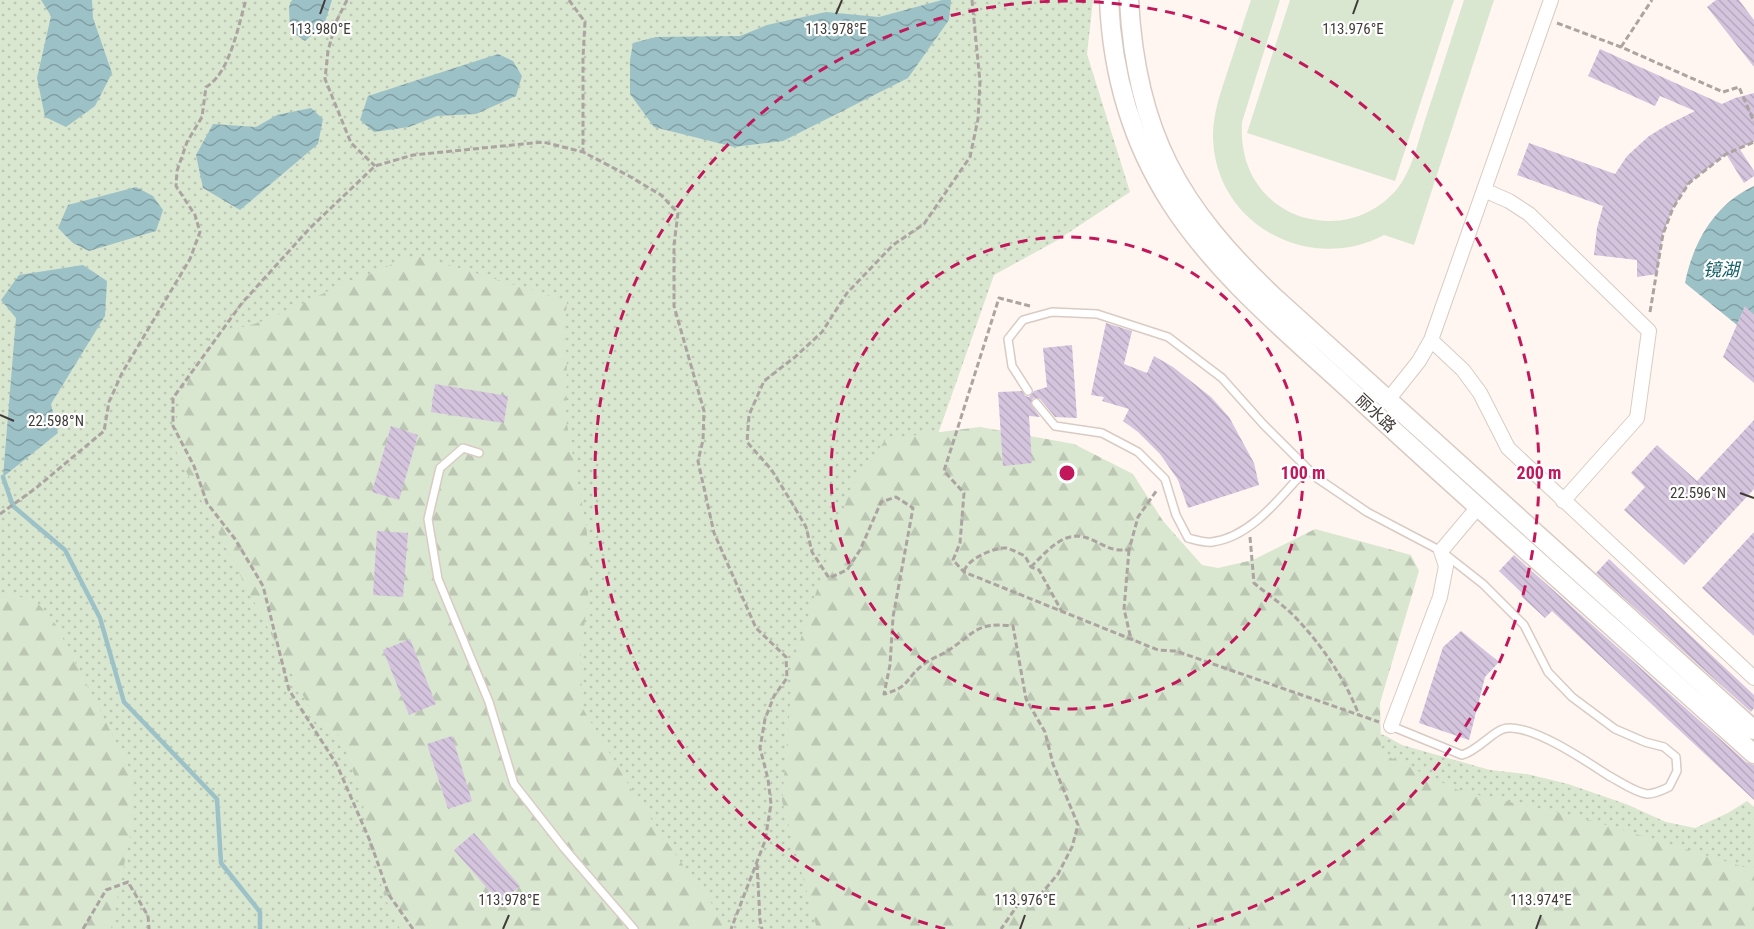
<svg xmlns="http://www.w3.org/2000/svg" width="1754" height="929" font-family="'Roboto Condensed','Noto Sans SC',sans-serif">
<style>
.grass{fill:url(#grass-dots)}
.forest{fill:url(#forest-firs)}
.garden{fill:#d9e6d0}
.water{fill:url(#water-waves)}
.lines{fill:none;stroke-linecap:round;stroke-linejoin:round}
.stream{stroke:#9cc2c8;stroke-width:4.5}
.building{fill:url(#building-back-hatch)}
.lane-casing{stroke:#d9cbc3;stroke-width:10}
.street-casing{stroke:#d9cbc3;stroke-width:16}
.secondary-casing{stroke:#d9cbc3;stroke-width:21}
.path{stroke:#aca4a0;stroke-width:3;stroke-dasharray:6 3;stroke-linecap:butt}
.lane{stroke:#fff;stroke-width:7}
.street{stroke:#fff;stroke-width:14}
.secondary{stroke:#fff;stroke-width:18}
.ticks{fill:none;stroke:#413b38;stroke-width:2}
.ring{fill:none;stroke:#c2185b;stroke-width:3;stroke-dasharray:10 8}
.labels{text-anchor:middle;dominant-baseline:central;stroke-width:4.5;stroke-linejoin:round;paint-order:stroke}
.street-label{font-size:16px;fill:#413b38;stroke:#fff}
.water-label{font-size:18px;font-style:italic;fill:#105e67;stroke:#fff}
.ticks-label{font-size:15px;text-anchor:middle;fill:#413b38;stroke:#fff;stroke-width:4.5;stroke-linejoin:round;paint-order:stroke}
.centre{fill:#c2185b;stroke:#fff;stroke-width:3}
.ring-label{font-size:18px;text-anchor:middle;font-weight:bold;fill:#c2185b;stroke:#fff;stroke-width:4.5;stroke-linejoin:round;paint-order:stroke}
</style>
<defs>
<pattern id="grass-dots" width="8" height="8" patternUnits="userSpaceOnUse" patternTransform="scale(1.5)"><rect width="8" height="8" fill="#d9e6d0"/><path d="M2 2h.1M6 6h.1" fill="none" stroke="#bbc6b3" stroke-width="1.8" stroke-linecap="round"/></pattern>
<pattern id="forest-firs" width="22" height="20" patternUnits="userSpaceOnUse" patternTransform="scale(1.5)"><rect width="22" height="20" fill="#d9e6d0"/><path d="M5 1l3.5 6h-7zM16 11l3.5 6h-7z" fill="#bbc6b3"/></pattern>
<pattern id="water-waves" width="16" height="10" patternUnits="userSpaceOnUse" patternTransform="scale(1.5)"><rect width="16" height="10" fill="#9cc2c8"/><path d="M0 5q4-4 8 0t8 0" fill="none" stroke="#819fa3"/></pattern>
<pattern id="building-back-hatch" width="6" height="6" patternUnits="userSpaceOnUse" patternTransform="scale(1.5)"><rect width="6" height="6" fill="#d5c4de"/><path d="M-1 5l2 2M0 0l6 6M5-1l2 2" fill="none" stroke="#b8a9bf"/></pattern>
</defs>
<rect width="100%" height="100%" fill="#fff6f1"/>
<!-- grass -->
<path class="grass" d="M0,0H1093L1087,54L1130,192L1056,241L994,275L938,434L1343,720L1386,736L1402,745L1490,770L1527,774L1568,784L1626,804L1666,822L1695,828L1728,813L1747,801L1754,807V929H0Z"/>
<!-- forest -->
<path class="forest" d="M409,257H423L567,301L564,341L567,356L566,419L586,525L591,571L580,661L583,709L636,797L687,871L706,894L727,929H400L384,896L375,859L369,846L362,797L343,743L336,732L319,726L177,454C176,445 175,435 176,426C177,409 198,348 210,337C222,327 240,329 254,324C286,313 315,297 345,283C356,278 369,276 380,270C390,265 398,261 409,257Z
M980,427L1074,444L1133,474L1163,521L1202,565L1218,568L1253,560L1315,529L1411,555L1419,571L1380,703L1381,753L1460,791L1583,818L1754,870V929H817L782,801L794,659L851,487L886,439Z
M0,593L35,600L56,625L134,777L131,831L111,929H0Z"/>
<!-- garden -->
<path class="garden" d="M1251,0H1280L1242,122C1240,156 1251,185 1278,205C1293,216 1312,221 1330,221C1356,221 1380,209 1397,189C1413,169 1418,141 1426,117C1439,78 1451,39 1464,0H1494L1414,245L1384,235C1309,275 1214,224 1213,136C1213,113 1221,91 1228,70C1236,46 1243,23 1251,0Z
M1290,0H1454L1395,181L1247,133Z"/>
<!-- water -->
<path class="water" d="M41,0H92L93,18L112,73L95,106L66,127L45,117L37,78L51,16Z
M292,0H332L324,25L305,41L290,30L289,7Z
M942,0H951L949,20L908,78L783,141L734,147L654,127L630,94V60L633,43L656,37L740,36L767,25L826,12L879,17Z
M498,54L513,61L522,76L516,96L476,114L437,116L409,127L374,132L360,120L368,96Z
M311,108L323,119L318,144L240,210L203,188L196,155L213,124L256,127L277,115Z
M1754,186V315L1745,307L1737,325L1685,283C1693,242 1715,204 1754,186Z
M136,187L153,196L163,210L156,231L89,251L73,243L58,228L68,205Z
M83,265L107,281L105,316L51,404L58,433L3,477L16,318L1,300L19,275Z"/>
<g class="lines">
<!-- stream -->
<path class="stream" d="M3,477L13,506L65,550L100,618L124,702L217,799L221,863L260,912V929"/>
</g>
<!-- building -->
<path class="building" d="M1716,0H1739L1754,20V67L1707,7Z
M1600,49L1722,104L1735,98L1754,93V142L1739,148L1754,171V176L1744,183L1726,154L1689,183L1673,208L1663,234L1657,274L1637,277V260L1594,255L1597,228L1603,206L1517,175L1529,143L1615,174L1627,156L1649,136L1667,125L1695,111L1660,96L1655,106L1588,76Z
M1745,306L1754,315V383L1723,357Z
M1106,323L1132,331L1124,364L1147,373L1154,356L1173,367L1211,397L1229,417L1241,439L1254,463L1259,485L1188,508L1178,480L1160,454L1138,432L1123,421L1129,409L1102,401L1104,397L1091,395Z
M1072,345L1077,418L1055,417L1040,399L1033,398L1031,404L1040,417L1029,416L1032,463L1003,466L998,392L1022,391L1025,396L1029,397L1034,391L1047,387L1043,348Z
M435,384L508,396L504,423L431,412Z
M1754,420V489L1684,565L1624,510L1645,487L1631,473L1657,445L1697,481Z
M391,426L418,435L399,500L372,492Z
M377,531L408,533L403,597L373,595Z
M1754,532V636L1702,588Z
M1514,555L1746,762L1754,765V800L1552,611L1545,618L1521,596L1523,594L1499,571Z
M1609,559L1754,695V708L1751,712L1596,573Z
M1461,631L1499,662L1485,677L1469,740L1419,723L1443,647Z
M410,639L436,704L409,715L383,650Z
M452,736L472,801L448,809L427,744Z
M474,833L520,886L500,903L454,850Z"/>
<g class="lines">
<defs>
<path id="lane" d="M1028,391L1012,366L1008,339L1023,320L1052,312L1097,314L1168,337L1222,378L1263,424L1317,478L1367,512L1441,551L1483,584L1524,625L1548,672L1572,697L1615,729L1645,742L1664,747L1676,757L1677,771L1669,787C1663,790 1654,794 1647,794C1634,792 1621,782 1609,776C1586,761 1536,727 1509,728C1494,728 1480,750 1462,755L1391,726
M1036,403L1055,426L1102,433L1138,452L1165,479L1176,515L1188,538C1196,540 1205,543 1212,542C1252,537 1281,496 1307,468
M479,453L463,448L440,468L428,519L438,579L489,702L514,784L564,848L634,929"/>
<path id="street" d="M1484,190L1509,201L1529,214L1649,331L1637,418L1563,501
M1431,340L1463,370L1480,393L1508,448L1754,678
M1388,400L1419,361L1431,340L1551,0
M1391,726L1440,597L1446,566L1441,551L1478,507"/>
<path id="secondary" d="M1109,0C1112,73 1131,141 1171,203C1222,282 1298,341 1366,405C1494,523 1625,638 1754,754
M1129,0C1136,133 1179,207 1274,297L1754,730"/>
</defs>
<!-- lane casing -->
<use href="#lane" class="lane-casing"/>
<!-- street casing -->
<use href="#street" class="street-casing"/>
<!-- secondary casing -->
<use href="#secondary" class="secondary-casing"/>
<!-- path -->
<path class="path" d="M347,0L336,22L328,51L325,79L351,143L375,166
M569,0L585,22L583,57V152
M972,0L980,82L978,119L970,157L924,224L893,245L847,293L822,332L795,357L764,381L749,415L747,442L771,469L792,503L806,527L812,552L829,578L847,570L860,550L881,502L896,497L913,508L893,617L890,665L884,694C911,687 905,678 924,664C932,658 942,655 949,650C976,632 976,622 1013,626L1026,699L1045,732L1053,764L1078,825L1072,847L1058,874L1040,895L1017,906L1001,929
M1557,23L1621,47L1723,92L1739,87L1754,122
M1621,47L1652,0
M1030,306L999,298L944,471L964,493L960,543L953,560L964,572L1158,650L1176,651L1379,722
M1650,312L1663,234L1673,208L1689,183L1726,154L1754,142
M0,514L36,488L104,431L109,402L122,373L190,259L200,232L195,215L176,186L177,171L187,142L202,117L206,87C230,73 238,26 246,0
M1250,537L1254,583C1268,595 1284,605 1297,619C1323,647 1345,679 1359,715
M1129,550L1124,609L1131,639
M1031,567C1047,551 1065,528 1090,539C1107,546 1109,551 1129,550L1138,517L1157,490
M964,571C968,559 994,547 1006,548C1012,549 1020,554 1025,556L1031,567L1039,570L1061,610
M757,864L760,920L762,929
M83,929L106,890L128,882L148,916L149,929
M413,929L389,895L370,841L337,765L289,690L263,586L235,539L207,503L194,466L173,426V398L242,303L309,229L375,166L413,155L543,142L583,152L629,176L661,195L678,213L674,245V306L704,411L703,440L698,461L714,533L756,628L786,657L787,678L774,696L765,719L760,748L768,779L771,804L765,841L731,929"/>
<!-- lane -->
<use href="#lane" class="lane"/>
<!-- street -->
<use href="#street" class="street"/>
<!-- secondary -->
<use href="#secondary" class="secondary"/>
</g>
<!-- ticks -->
<path class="ticks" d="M320,14L325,0M836,14L842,0M1353,14L1358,0M0,415L14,421M1740,493L1754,498M503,929L509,915M1020,929L1025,915M1536,929L1541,915"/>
<!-- distance rings -->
<g class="ring">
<circle cx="1067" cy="473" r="236"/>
<path d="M945 929A472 472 0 1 1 1189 929"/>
</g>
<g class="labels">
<!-- street labels -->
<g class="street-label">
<text transform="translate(1376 413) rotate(43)">丽水路</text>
</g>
<!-- water labels -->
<g class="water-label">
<text x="1721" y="269">镜湖</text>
</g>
</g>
<g class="ticks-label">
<text x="836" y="34">113.978°E</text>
<text x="1353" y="34">113.976°E</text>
<text x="320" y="34">113.980°E</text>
<text x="56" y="426">22.598°N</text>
<text x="1698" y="498">22.596°N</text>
<text x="509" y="905">113.978°E</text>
<text x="1025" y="905">113.976°E</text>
<text x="1541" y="905">113.974°E</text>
</g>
<circle cx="1067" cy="473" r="9" class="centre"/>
<g class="ring-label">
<text x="1303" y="479">100 m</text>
<text x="1539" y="479">200 m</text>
</g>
</svg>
